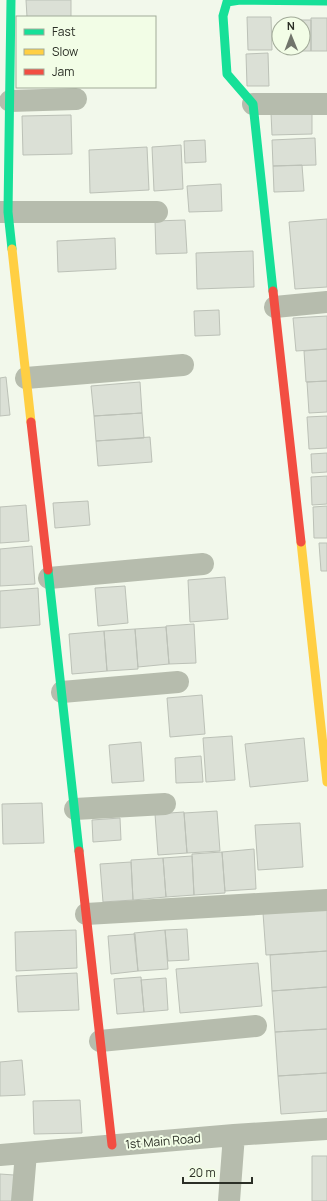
<svg xmlns="http://www.w3.org/2000/svg" width="327" height="1201" font-family="Manrope,sans-serif">
<style>
.building{fill:#dbe0d6;stroke:#bcc1b7}
.lines{fill:none;stroke-linecap:round;stroke-linejoin:round}
.street{stroke:#b6bcad;stroke-width:22}
.fast{stroke:#16e098;stroke-width:9}
.slow{stroke:#ffcf43;stroke-width:9}
.jam{stroke:#f24e42;stroke-width:9}
.labels{text-anchor:middle;dominant-baseline:central;stroke-width:4;stroke-linejoin:round;paint-order:stroke}
.street-label{font-size:12px;fill:#2b2f26;stroke:#f2fde6}
</style>
<rect width="100%" height="100%" fill="#f2f8eb"/>
<!-- building -->
<path class="building" d="M26,0H71V17H27Z
M247,17H271L272,50H248Z
M311,18H327V51H311Z
M286,20H311V51H287V48H303V24H286Z
M268,53L269,86H247L246,54Z
M312,112V134L272,135L271,113Z
M71,115L72,154L23,155L22,116Z
M315,138L316,165L273,166L272,140Z
M205,140L206,162L185,163L184,141Z
M181,145L183,189L154,191L152,147Z
M147,147L149,190L90,193L89,150Z
M302,165L304,191L274,192L273,166Z
M221,184L222,211L189,212L187,186Z
M327,219V287L295,289L289,222Z
M185,220L187,253L156,254L155,221Z
M115,238L116,269L58,272L57,241Z
M253,251L254,287L197,289L196,253Z
M219,310L220,335L195,336L194,311Z
M327,316V349L296,351L293,318Z
M327,349V381L306,382L304,351Z
M6,377L10,415L0,416V378Z
M327,381V412L309,413L307,382Z
M140,382L142,413L94,416L91,386Z
M142,413L144,438L96,441L94,416Z
M327,416V448L309,449L307,417Z
M150,437L152,462L98,466L96,441Z
M327,453V472L312,473L311,454Z
M327,476V504L312,505L311,477Z
M88,501L90,525L55,528L53,503Z
M26,505L29,541L0,543V507Z
M327,506V538H314L313,507Z
M319,543H327V571H321Z
M32,546L35,584L0,586V549Z
M225,577L228,619L190,622L188,580Z
M125,586L128,623L98,626L95,588Z
M38,588L40,625L0,628V591Z
M194,624L196,663L169,664L166,626Z
M166,627L169,664L138,667L135,629Z
M135,629L138,669L107,671L104,631Z
M104,631L107,671L72,674L69,634Z
M202,695L205,734L170,737L167,698Z
M232,736L235,780L206,782L203,738Z
M304,738L308,781L250,787L245,744Z
M141,742L144,781L112,783L109,745Z
M201,756L203,782L176,783L175,758Z
M42,803L44,843L3,844L2,804Z
M217,811L220,851L187,853L184,813Z
M184,812L187,853L158,855L155,814Z
M120,818L121,840L93,842L92,820Z
M300,823L303,867L258,870L255,825Z
M254,849L256,889L225,891L222,852Z
M222,852L225,893L194,895L192,854Z
M192,856L194,895L166,897L163,858Z
M163,858L166,897L133,900L131,860Z
M131,862L133,900L103,902L100,864Z
M327,909V951L266,955L263,913Z
M187,929L189,960L168,961L165,930Z
M76,930L77,968L16,971L15,932Z
M165,930L168,969L138,971L134,933Z
M135,934L138,971L111,974L108,936Z
M327,951V987L272,991L270,955Z
M258,963L262,1006L180,1013L176,969Z
M77,973L79,1010L18,1012L16,976Z
M141,977L144,1012L117,1014L114,979Z
M166,978L168,1010L144,1012L141,980Z
M327,987V1029L275,1032L272,991Z
M327,1029V1073L278,1076L275,1032Z
M22,1060L25,1095L0,1096V1062Z
M327,1073V1111L281,1114L278,1076Z
M80,1100L82,1133L34,1134L33,1101Z
M312,1156H327V1201H312Z
M0,1174L14,1175V1201H0Z"/>
<g class="lines">
<!-- street -->
<path class="street" d="M10,101L76,99
M253,104H327
M0,212H157
M275,307L327,302
M26,378L183,365
M49,578L203,564
M62,692L178,682
M75,809L165,804
M86,914L327,900
M100,1041L256,1026
M0,1155L234,1135L327,1129
M22,1201L26,1153
M229,1201L234,1135"/>
<!-- fast -->
<path class="fast" d="M11,0L8,212L12,249
M273,291L253,104L227,74L223,16L227,2L240,0L327,1
M48,570L79,851"/>
<!-- slow -->
<path class="slow" d="M12,249L31,422
M301,542L327,782"/>
<!-- jam -->
<path class="jam" d="M273,291L301,542
M31,422L48,570
M79,851L112,1145"/>
</g>
<g class="labels">
<!-- street labels -->
<g class="street-label">
<text transform="translate(163 1141) rotate(-5)">1st Main Road</text>
</g>
</g>
<!-- legend -->
<rect x="16" y="16" width="140" height="72" fill="#f2fde6" stroke="#a2ab99"/>
<rect x="24" y="29" width="20" height="6" fill="#16e098" stroke="#a2ab99"/>
<text x="52" y="36" font-size="12" fill="#2b2f26">Fast</text>
<rect x="24" y="49" width="20" height="6" fill="#ffcf43" stroke="#a2ab99"/>
<text x="52" y="56" font-size="12" fill="#2b2f26">Slow</text>
<rect x="24" y="69" width="20" height="6" fill="#f24e42" stroke="#a2ab99"/>
<text x="52" y="76" font-size="12" fill="#2b2f26">Jam</text>
<!-- north arrow -->
<g transform="translate(291 36) rotate(359)"><circle r="19" fill="#f2fde6" stroke="#a2ab99"/>
<path d="M0-3L7 15L0 10L-7 15Z" fill="#71756b"/>
<text y="-6" font-size="11" font-weight="bold" text-anchor="middle" fill="#2b2f26">N</text>
</g>
<!-- scale -->
<path d="M183 1177v6h69v-6" fill="none" stroke="#2b2f26" stroke-width="2"/>
<text x="189" y="1177" font-size="12" fill="#2b2f26" stroke="#f2fde6" stroke-width="3" paint-order="stroke">20 m</text>
</svg>
